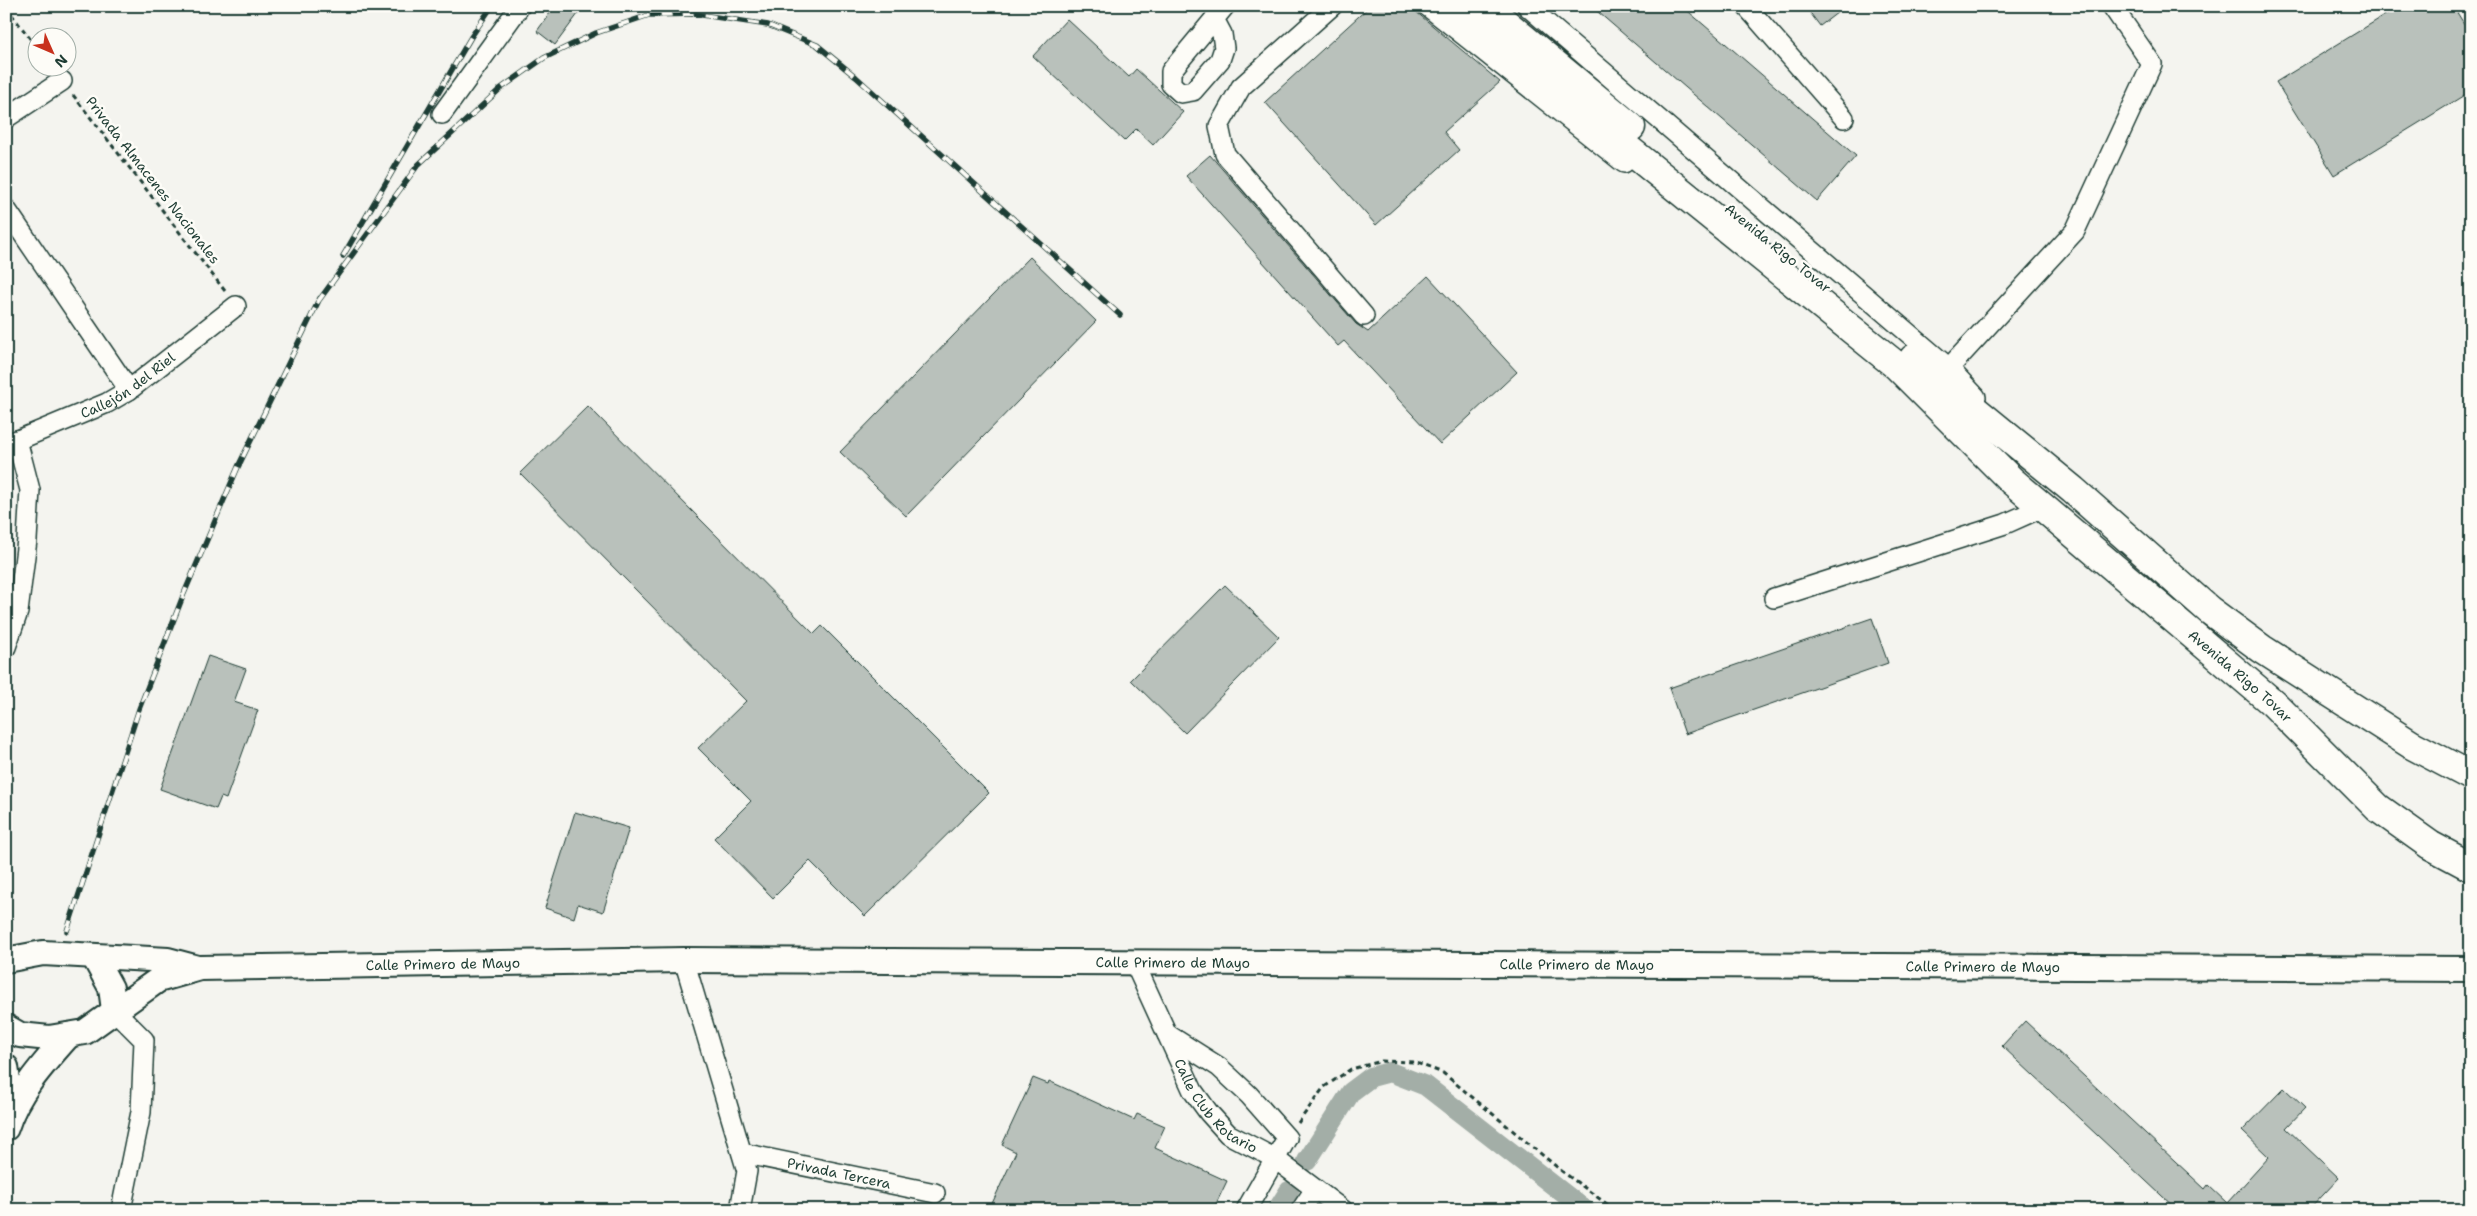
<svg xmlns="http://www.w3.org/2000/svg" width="2477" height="1216" font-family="'Shantell Sans',sans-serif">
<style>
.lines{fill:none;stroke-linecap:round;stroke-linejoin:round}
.canal{stroke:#a3aea7;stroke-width:20}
.building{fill:#b9c1bb;stroke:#1f3d34}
.minor-casing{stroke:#1f3d34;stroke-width:22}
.major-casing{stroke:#1f3d34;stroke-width:28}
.highway-casing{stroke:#1f3d34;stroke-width:31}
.path{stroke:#1f3d34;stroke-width:3;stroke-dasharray:5 4;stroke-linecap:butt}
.minor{stroke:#fdfcf7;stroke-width:19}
.major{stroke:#fdfcf7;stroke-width:24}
.highway{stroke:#fdfcf7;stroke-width:28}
.rail-casing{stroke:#1f3d34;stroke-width:5.5}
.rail{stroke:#fdfcf7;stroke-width:4;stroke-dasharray:11;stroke-linecap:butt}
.labels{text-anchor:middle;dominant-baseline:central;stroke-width:5;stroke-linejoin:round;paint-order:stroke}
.street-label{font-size:14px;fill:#1f3d34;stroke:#fdfcf7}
</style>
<rect width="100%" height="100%" fill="#f4f4ef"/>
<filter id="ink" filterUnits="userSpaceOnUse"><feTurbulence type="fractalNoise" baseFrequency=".02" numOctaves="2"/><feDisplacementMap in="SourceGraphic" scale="10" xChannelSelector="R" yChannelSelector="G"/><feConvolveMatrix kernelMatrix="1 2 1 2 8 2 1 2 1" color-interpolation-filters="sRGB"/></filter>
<g filter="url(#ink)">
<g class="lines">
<!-- canal -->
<path class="canal" d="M1307,1161L1351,1092L1371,1077L1390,1072L1426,1086L1585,1210
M1277,1210L1289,1191"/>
</g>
<!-- building -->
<path class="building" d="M555,6H584L555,45L537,31Z
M1370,6H1409L1500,82L1444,132L1459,150L1376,225L1265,102Z
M1591,6H1682L1856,156L1817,201Z
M1805,6H1846L1820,26Z
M2400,6H2453L2471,35V91L2334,175L2276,82Z
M1067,19L1129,77L1136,69L1183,112L1153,145L1136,129L1124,141L1033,56Z
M1210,155L1356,324L1368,332L1428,276L1517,372L1440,444L1344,341L1338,346L1186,176Z
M1030,257L1096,321L906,516L840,452Z
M588,406L814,634L822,626L989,793L865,916L810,861L773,898L714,838L751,801L698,748L746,701L520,473Z
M1225,585L1279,637L1185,733L1131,680Z
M1872,618L1888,663L1685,734L1669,688Z
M208,656L246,669L234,702L258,710L226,799L221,797L216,809L160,789Z
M575,812L629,828L603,912L578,904L574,918L545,908Z
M2025,1021L2205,1189L2208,1185L2227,1203L2269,1157L2242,1131L2284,1088L2305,1108L2286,1128L2339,1178L2309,1210H2177L2002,1046Z
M1033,1078L1048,1084L1049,1081L1134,1120L1137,1114L1165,1126L1155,1148L1227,1181L1213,1210H989L1016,1152L1002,1145Z"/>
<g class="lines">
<defs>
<g id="minor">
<path d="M1332,6L1241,87L1219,126L1225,154L1364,316"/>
<path d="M1427,6L1624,163"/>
<path d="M1527,6L1949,368L1976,397"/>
<path d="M1746,6L1844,118"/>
<path d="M1214,19L1222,34L1224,48L1220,60L1193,91L1181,93L1171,84V71L1225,6"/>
<path d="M442,114L520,6"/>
<path d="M6,118L62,81"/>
<path d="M6,209L129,390"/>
<path d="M1949,368L2075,231L2152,64L2112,6"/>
<path id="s1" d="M6,445L107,403L129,390L236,306"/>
<path d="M1774,598L2005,524L2043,507"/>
<path d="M6,647L18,612L27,540L30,490L17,440"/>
<path d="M684,960L747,1171L740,1210"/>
<path id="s2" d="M1135,964L1193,1091L1209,1113L1228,1134L1274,1158L1343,1210"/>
<path d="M114,1010L144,1040L141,1112L121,1210"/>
<path d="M1167,1034L1219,1067L1249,1095L1287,1138L1246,1210"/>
<path id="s3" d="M742,1153L935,1193"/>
<path d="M1301,1210L1315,1189"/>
</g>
<g id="major">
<path d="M94,957L111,988L114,1010"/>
<path d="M6,960L43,953L168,960L198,968"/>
<path id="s4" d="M6,1027L20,1035L49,1038L85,1032L158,980L200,968L684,960L2471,969"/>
<path d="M6,1067L12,1109"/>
<path d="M6,1128C17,1092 45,1062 69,1035"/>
</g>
<g id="highway">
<path id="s5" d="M1451,6L1897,366L2012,481L2273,703L2378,808L2430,845L2471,867"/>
<path d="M1485,6L1631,127"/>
<path d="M1913,359L2073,490L2209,610L2262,649L2340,699L2412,745L2471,776"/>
</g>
</defs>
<!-- minor casing -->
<use href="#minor" class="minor-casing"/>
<!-- major casing -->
<use href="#major" class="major-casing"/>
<!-- highway casing -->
<use href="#highway" class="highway-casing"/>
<!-- path -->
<path class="path" d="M6,7L38,49
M73,95L225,291
M1298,1123L1324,1087L1351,1069L1382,1061L1414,1062L1443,1073L1563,1172L1615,1210"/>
<!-- minor -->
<use href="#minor" class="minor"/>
<!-- major -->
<use href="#major" class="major"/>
<!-- highway -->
<use href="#highway" class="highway"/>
<defs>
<path id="rail" d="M343,256L471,37L492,6
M317,303L418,165L500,89L544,58L596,33L649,15L696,14L768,25L817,45L856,77L1120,315
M67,931L139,709L183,596L238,467L320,298"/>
</defs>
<!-- rail casing -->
<use href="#rail" class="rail-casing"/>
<!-- rail -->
<use href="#rail" class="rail"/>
</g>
</g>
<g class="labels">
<!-- street labels -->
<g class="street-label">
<text transform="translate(153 180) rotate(52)">Privada Almacenes Nacionales</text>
<text transform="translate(1778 248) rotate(39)">Avenida Rigo Tovar</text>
<text stroke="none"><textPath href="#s1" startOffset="136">Callejón del Riel</textPath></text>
<text stroke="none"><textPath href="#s5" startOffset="1036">Avenida Rigo Tovar</textPath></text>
<text stroke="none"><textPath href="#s4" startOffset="458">Calle Primero de Mayo</textPath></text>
<text stroke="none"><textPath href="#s4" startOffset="1188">Calle Primero de Mayo</textPath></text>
<text stroke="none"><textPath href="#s4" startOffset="1592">Calle Primero de Mayo</textPath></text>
<text stroke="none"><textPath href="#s4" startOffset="1998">Calle Primero de Mayo</textPath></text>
<text stroke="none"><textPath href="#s2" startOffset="166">Calle Club Rotario</textPath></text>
<text stroke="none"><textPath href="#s3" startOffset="99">Privada Tercera</textPath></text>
</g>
</g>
<!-- margin -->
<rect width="2477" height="1216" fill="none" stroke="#fdfcf7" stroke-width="25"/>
<rect x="12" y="12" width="2452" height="1191" fill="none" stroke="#1f3d34" stroke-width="2" filter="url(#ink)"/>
<!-- north arrow -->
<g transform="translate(52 52) rotate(135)"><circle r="24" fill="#fdfcf7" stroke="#a4b0a9"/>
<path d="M0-4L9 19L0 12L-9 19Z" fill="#c8321e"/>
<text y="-8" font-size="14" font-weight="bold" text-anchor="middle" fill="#1f3d34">N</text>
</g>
</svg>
